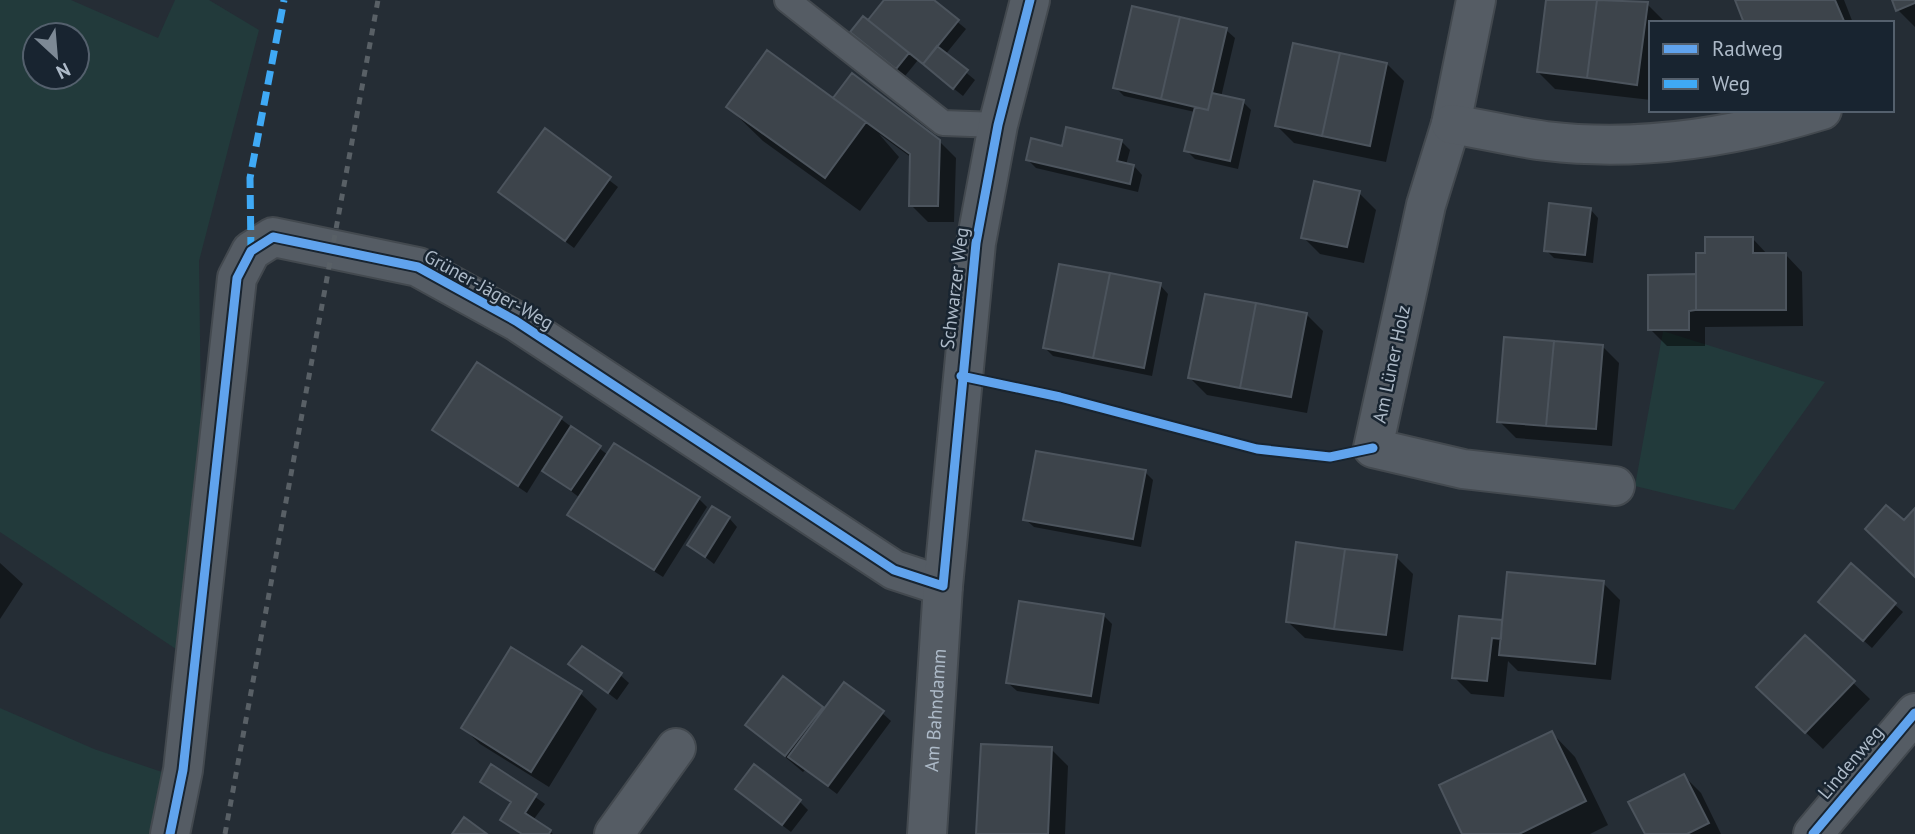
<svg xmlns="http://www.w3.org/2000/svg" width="1915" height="834" font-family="'PT Sans',sans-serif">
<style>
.green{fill:#223a3b;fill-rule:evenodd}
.shadow{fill:#0007}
.building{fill:#3d444b;stroke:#4c545d;stroke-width:2}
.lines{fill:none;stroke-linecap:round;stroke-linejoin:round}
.lane-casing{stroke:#43494f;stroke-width:28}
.street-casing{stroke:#43494f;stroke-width:42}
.lane{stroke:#555c64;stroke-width:24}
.street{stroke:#555c64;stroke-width:38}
.rail{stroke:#596066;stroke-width:5;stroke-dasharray:7 7;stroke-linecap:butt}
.quiet{stroke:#3fa9f5;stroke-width:7;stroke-dasharray:14 7;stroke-linecap:butt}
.cycleway-casing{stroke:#182430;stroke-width:13}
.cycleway{stroke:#60a3ed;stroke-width:9}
.labels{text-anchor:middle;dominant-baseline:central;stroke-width:5;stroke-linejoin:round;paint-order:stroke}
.street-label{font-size:19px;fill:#adbac8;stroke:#182430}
</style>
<rect width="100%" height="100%" fill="#252d35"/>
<!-- green -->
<path class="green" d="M0,0H71L158,38L175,0H209L259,30L199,261L202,488L182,653L0,532ZM35,35H77V77H35Z
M1663,331L1825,382L1734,510L1635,486Z
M0,708L94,749L168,774L157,834H0Z"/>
<!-- shadow -->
<path class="shadow" d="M886,0H931L966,29L945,55L975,80L963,96L918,60L905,76L861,40L868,23Z
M1547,0H1616L1647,4L1664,21L1651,23V100L1555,89L1538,72Z
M1737,0H1844L1853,23H1746Z
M1894,0H1915V27L1898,10Z
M1226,30L1235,38L1221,97L1243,102L1251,110L1238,169L1195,159L1186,150L1195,112L1124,96L1115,87Z
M1387,64L1404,81L1386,162L1294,143L1277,126Z
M852,76L939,141L956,158L954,222H928L911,205L912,158L879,134L899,157L860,211L763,141L728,107L833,100Z
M1068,129L1122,142L1130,150L1126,165L1134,166L1142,175L1138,192L1036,168L1028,160L1063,148Z
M545,131L618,187L574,248L500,192Z
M1359,193L1376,210L1364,263L1320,254L1303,237Z
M1590,209L1598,218L1593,263L1554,258L1546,250Z
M1753,239L1768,255H1786L1802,272L1803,326L1705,327V346H1667L1650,329L1698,276L1707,255Z
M1160,285L1168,294L1152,376L1053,356L1045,348Z
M1306,314L1323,331L1307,413L1207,395L1190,378Z
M1602,346L1619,363L1612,446L1516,438L1499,421Z
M477,364L561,419L608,455L699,499L707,507L663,577L578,523L569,514L580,498L542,469L527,493L434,430Z
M1145,472L1153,480L1141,547L1034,527L1025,519Z
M729,518L737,527L714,564L690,545Z
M1396,557L1413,574L1403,651L1305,638L1288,622Z
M0,563L23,584L0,619Z
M1851,566L1903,612L1872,648L1829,610Z
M1603,583L1620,600L1611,680L1518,671L1508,661L1504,697L1471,694L1454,677L1460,618L1504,622Z
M1104,616L1112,624L1099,704L1017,691L1008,683Z
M1805,637L1870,699L1823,749L1775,703Z
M570,664L620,675L629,683L617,700Z
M580,693L597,709L549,787L480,744L463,728Z
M822,708L825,711L882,713L891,721L837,794L805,770L803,772L747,725Z
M1552,733L1575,757L1608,825L1590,834H1464Z
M1051,749L1068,766L1065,834H978Z
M492,766L545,804L534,819L553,834H520L502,819L512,804L482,782Z
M1684,776L1701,793L1721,834H1646Z
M745,797L800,802L808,810L791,832Z"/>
<!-- building -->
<path class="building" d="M884,0H934L959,20L923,64L868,20Z
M1546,0H1597L1587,78L1537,72Z
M1597,0L1648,2L1637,85L1587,78Z
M1735,0H1835L1844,21L1744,23Z
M1892,0H1915V3L1896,11Z
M1132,6L1180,17L1161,99L1113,88Z
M863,16L909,53L896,69L850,32Z
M1180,17L1227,28L1208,110L1161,99Z
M1293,43L1340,53L1322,136L1275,126Z
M937,46L968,70L953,89L923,64Z
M767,50L866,122L825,178L726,107Z
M1340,53L1387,63L1370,146L1322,136Z
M852,73L940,140L938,206H909L910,154L833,98Z
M1212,93L1244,100L1230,161L1184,151L1195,107L1208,110Z
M1066,127L1122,140L1117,161L1134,165L1130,184L1026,160L1031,138L1062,146Z
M545,128L611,177L565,241L498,192Z
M1314,181L1360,191L1347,247L1301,238Z
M1549,203L1591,208L1585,255L1544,251Z
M1705,237H1753V253H1786V310H1696V253H1705Z
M1059,264L1110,273L1093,358L1043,348Z
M1110,273L1161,283L1144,368L1093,358Z
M1696,274V310L1689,311V330H1648V275Z
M1205,294L1256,303L1240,388L1188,378Z
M1256,303L1307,313L1291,397L1240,388Z
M1504,337L1554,341L1546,426L1497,422Z
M1554,341L1603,345L1596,429L1546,426Z
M477,362L562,417L518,486L432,430Z
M571,426L601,446L571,490L542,471Z
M614,443L700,497L654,570L567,515Z
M1036,451L1146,470L1133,539L1023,520Z
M1886,505L1904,520L1915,508V577L1865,529Z
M712,506L730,517L705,557L687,545Z
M1296,542L1345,549L1334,629L1286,622Z
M1345,549L1397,555L1386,635L1334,629Z
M1851,563L1896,603L1863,641L1818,602Z
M1507,572L1604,581L1595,664L1499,655Z
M1019,601L1104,614L1091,696L1006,683Z
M1459,616L1502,620L1501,639L1492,638L1487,681L1452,678Z
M1805,635L1855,681L1805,733L1756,687Z
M582,646L622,673L608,693L568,664Z
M511,647L582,691L531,772L461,728Z
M783,676L823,707L785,756L745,725Z
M844,682L884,711L828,786L788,757Z
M1552,731L1586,801L1519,834H1462L1439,785Z
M981,744L1052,747L1048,834H976Z
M491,764L537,794L525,813L551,830L549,834H522L500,820L511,802L480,782Z
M754,764L801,800L782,825L735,789Z
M1684,774L1709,823L1687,834H1645L1628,802Z
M464,817L487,834H452Z"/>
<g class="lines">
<defs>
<path id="lane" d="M787,0L943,123L998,125"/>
<g id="street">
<path d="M1476,0L1451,124L1426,205L1373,448L1463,469L1615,486"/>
<path d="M1451,124C1482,129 1514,137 1546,141C1638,152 1734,137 1822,110"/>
<path d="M170,834L183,770L237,278L251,251L273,237L418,267L516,321L894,570L943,586"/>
<path d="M614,834L676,748"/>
<path id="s1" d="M927,834L943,586L976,243L998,125L1030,0"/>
<path d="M1813,834L1915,713"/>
</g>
</defs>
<!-- lane casing -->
<use href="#lane" class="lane-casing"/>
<!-- street casing -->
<use href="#street" class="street-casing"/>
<!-- lane -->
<use href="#lane" class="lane"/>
<!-- street -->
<use href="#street" class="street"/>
<!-- rail -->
<path class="rail" d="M225,834L378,0"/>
<!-- quiet -->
<path class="quiet" d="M251,251L250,178L284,0"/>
<defs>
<path id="cycleway" d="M961,376L1060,397L1257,449L1330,457L1373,448
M170,834L183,770L237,278L251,251L273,237L418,267L516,321L894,570L943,586L976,243L998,125L1030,0
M1813,834L1915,713"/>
</defs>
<!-- cycleway casing -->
<use href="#cycleway" class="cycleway-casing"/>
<!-- cycleway -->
<use href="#cycleway" class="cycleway"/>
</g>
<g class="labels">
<!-- street labels -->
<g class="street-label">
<text transform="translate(954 288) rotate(-83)">Schwarzer Weg</text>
<text transform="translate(489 289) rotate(29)">Grüner-Jäger-Weg</text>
<text transform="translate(1391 364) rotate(-78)">Am Lüner Holz</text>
<text stroke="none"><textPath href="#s1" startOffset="124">Am Bahndamm</textPath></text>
<text transform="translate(1850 762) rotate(-50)">Lindenweg</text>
</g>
</g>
<!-- legend -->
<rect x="1649" y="21" width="245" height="91" fill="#182430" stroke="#54606d" stroke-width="2"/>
<rect x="1663" y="44" width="35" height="10" fill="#60a3ed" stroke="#54606d" stroke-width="2"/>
<text x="1712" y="56" font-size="21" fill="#adbac8">Radweg</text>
<rect x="1663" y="79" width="35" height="10" fill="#3fa9f5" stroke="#54606d" stroke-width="2"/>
<text x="1712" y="91" font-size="21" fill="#adbac8">Weg</text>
<!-- north arrow -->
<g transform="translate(56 56) rotate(154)"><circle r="33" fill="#182430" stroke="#54606d" stroke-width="2"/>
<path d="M0-5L12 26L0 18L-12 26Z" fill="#7d8995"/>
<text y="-10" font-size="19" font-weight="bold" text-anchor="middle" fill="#adbac8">N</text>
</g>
</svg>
